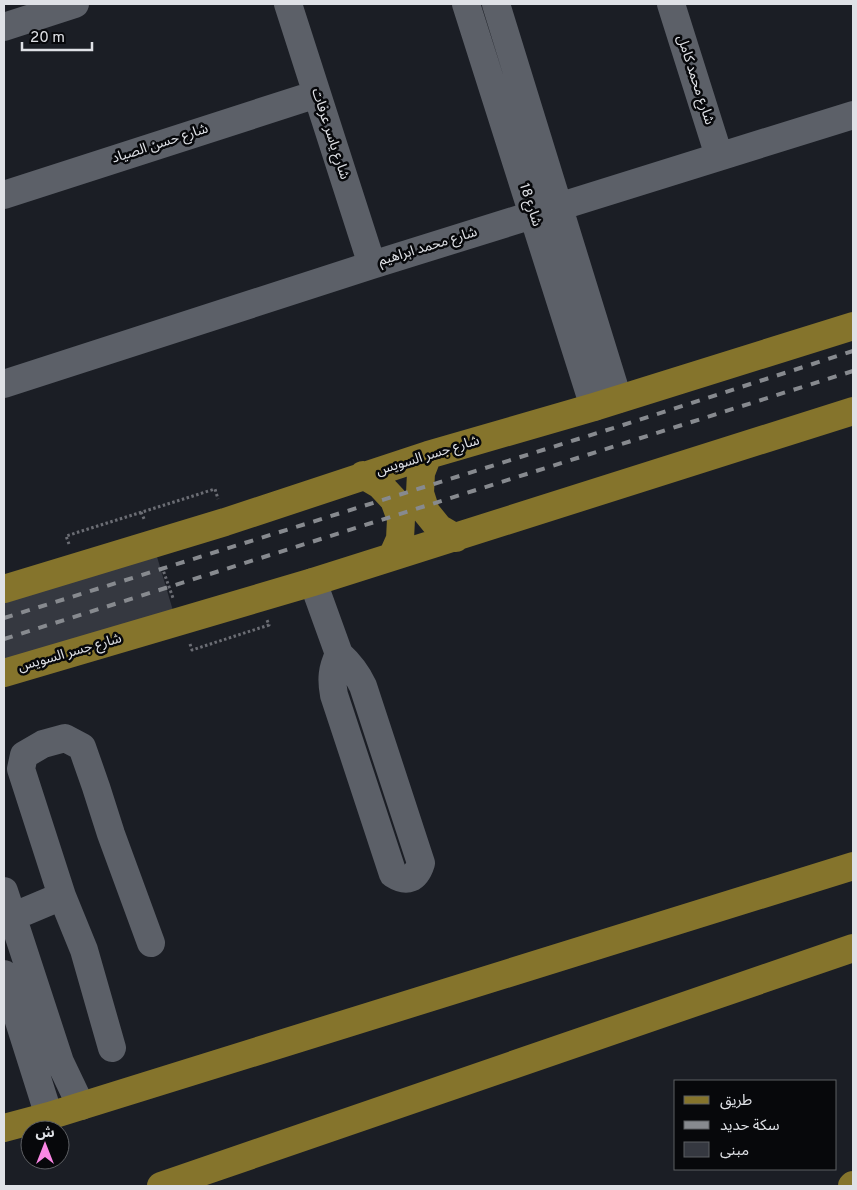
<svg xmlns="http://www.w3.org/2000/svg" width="857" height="1190" font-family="Overpass,'Noto Sans Arabic',sans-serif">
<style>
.building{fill:#353840}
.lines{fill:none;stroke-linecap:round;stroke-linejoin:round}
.path{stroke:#6b6d74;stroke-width:3;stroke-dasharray:2.5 2.5;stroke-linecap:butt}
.minor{stroke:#5c6068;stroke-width:28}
.major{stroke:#85742c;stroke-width:28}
.rail{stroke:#878a8f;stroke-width:4;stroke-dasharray:9 9;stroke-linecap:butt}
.labels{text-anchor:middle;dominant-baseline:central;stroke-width:5;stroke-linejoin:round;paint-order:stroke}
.street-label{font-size:14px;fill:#dfe1e6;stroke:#07080b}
</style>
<rect width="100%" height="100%" fill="#1b1e25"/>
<!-- building -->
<path class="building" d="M155,550L174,614L4,667V597Z"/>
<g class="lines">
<!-- path -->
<path class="path" d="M141,512L145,521
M69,544L66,536L215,489L218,499
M162,567L173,598
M190,644L192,650L269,625L267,620"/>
<!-- minor -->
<path class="minor" d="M288,4L372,265
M466,4L594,407
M496,4L618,399
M671,4L719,156
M4,27L75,4
M4,195L317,94
M4,384L372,265L853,115
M313,582L339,654
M339,654C350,664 357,673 363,686L421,863C416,879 407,883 393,874L334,695C331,679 332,669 339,654Z
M4,891L60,1062L81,1106
M62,896L84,950L112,1048
M12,917L62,896L21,769L24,755L43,744L65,738L82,747L96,787L111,834L151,943
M4,974L49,1116"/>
<!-- major -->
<path class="major" d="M428,455L421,473L420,493L426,512L439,528L456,538
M363,475L380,485L394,500L401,519L400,539L392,557
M4,589L225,522L428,455L594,407L853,326
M4,673L313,582L853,411
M4,1128L49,1116L853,866
M161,1186L853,948
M852,1186L853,1185"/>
<!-- rail -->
<path class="rail" d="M4,618L623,425L853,351
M4,639L853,371"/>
</g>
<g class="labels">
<!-- street labels -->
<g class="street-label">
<text transform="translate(695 80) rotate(72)">شارع محمد كامل</text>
<text transform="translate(330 134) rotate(72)">شارع ياسر عرفات</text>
<text transform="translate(160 144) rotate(-18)">شارع حسن الصياد</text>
<text transform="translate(530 205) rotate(72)">شارع 18</text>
<text transform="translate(428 247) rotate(-17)">شارع محمد ابراهيم</text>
<text transform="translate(428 456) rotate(-17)">شارع جسر السويس</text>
<text transform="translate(70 653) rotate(-16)">شارع جسر السويس</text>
</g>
</g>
<!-- border -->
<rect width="857" height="1190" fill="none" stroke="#dfe1e6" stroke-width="10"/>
<!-- legend -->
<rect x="674" y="1080" width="162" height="90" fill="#07080b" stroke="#5d5f63"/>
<rect x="684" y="1096" width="25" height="8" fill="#85742c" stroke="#5d5f63"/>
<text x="720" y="1105" font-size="15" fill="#dfe1e6">طريق</text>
<rect x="684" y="1121" width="25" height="8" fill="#878a8f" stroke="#5d5f63"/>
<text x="720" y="1130" font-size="15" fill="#dfe1e6">سكة حديد</text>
<rect x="684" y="1142" width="25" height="15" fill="#353840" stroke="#5d5f63"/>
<text x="720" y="1155" font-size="15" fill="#dfe1e6">مبنى</text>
<!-- north arrow -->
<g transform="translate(45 1145)"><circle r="24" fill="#07080b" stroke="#5d5f63"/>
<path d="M0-4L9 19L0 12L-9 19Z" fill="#fb87e5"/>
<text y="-8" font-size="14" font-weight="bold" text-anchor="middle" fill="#dfe1e6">ش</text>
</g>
<!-- scale -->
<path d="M22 42v8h70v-8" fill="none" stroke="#dfe1e6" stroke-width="2.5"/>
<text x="30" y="42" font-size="15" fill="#dfe1e6" stroke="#07080b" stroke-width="4" paint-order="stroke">20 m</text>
</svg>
